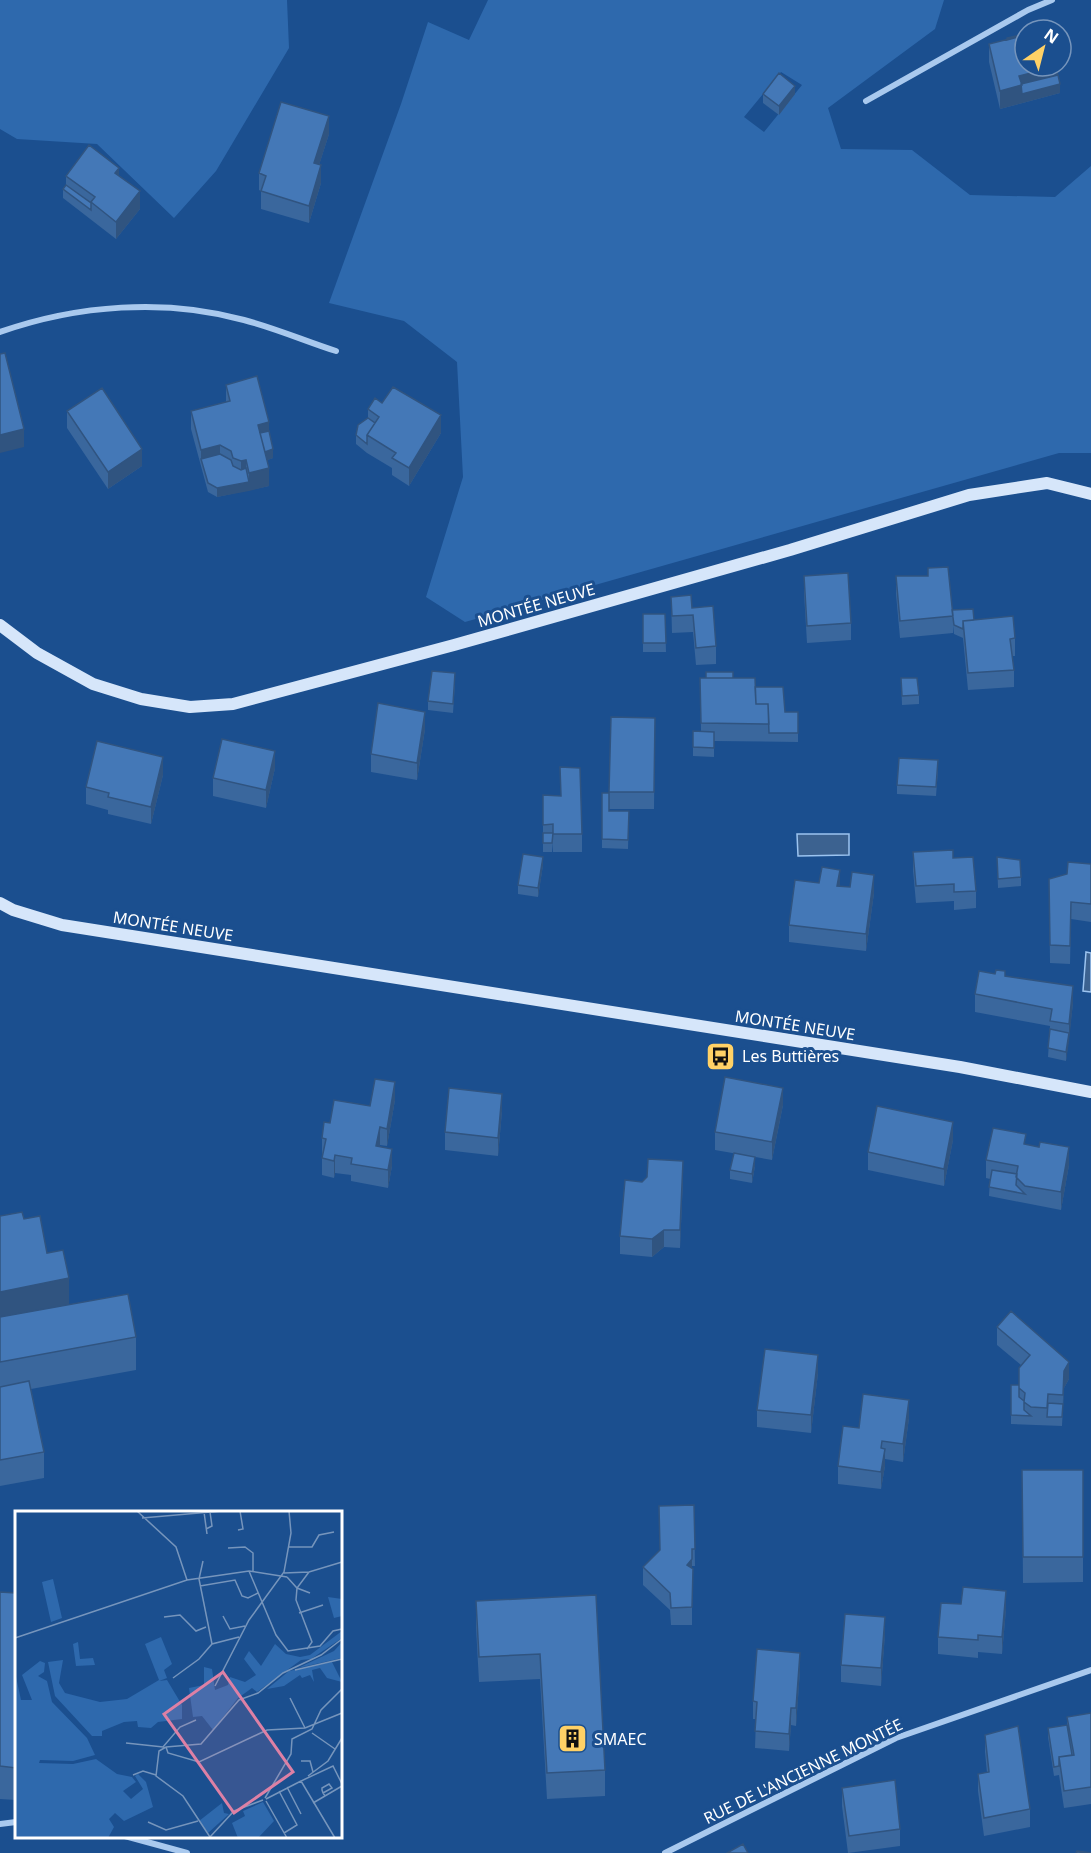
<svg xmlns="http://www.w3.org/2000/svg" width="1091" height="1853" font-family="'Noto Sans',sans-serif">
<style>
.green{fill:#2e69ad;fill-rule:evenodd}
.water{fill:#3c6290;stroke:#9cc4f0;stroke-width:1.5}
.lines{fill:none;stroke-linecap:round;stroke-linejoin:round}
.street{stroke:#a9c9ee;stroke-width:6}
.secondary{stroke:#d6e6fa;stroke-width:12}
.wall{fill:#3a679d}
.shaded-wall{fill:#305480}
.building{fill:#4478b7;stroke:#305480;stroke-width:1.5}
.labels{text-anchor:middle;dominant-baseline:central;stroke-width:6;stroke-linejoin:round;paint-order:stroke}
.street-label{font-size:16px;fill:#fff;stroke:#1b4f8f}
.poi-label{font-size:16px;fill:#fff;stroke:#1b4f8f;text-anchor:start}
.inset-road{fill:none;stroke:#7695bc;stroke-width:1.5}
.view{fill:#dd80a5;fill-opacity:0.15;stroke:#dd80a5;stroke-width:3}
.inset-edge{fill:none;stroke:#fff;stroke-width:3}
</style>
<rect width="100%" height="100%" fill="#1b4f8f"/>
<!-- green -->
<path class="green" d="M0,0H287L289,48L216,171L174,218L97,144L17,139L0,129Z
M488,0H944L935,29L828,108L841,149L912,150L970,195L1055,197L1091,166V453H1059L465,622L426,597L463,477L457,362L404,321L329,303L401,104L428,22L469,40ZM781,72L802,85L764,132L744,117Z"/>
<!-- water -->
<path class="water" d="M797,834H849V855L798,856Z
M1086,952L1091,953V992L1083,991Z"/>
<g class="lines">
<!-- street -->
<path class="street" d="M866,101L1028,10L1052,0
M0,332C77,305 165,298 244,320C275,328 305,341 336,351
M0,1824L16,1822
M125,1836L187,1853
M665,1853L896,1738L1091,1670"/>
<!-- secondary -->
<path class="secondary" d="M0,625L37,653L93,684L141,699L190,707L233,704L454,645L790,550L969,495L1047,483L1091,494
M0,903L13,910L62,925L960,1067L1091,1092"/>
</g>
<!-- wall -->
<path class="wall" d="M1007,40L1058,75L1060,93L1000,109L989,62V44Z
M763,94H795L779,115L763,103Z
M329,134L319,165L321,183L309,223L261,209V191L259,190V173Z
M66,176H119L140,209L116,239L63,198V189L66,185Z
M226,385L269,431L273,458L267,460L269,486L217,497L208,492L191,429V411L226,402Z
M382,403L441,433L409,486L392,475V468L367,453L356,444V435L368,418V409Z
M67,411L142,466L108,489L67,428Z
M804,576L851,623V640L807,643L804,593Z
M896,576L952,610L1015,638V656H1012L1014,670V687L968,690L963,638L954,634L953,625V633L900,638L896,594Z
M671,597L692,608L716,646V664L696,665L693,632L672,633Z
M643,614H665L666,652H643Z
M700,678H733L755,687L785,712H798V742L714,741V757L693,756V731H701Z
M901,678L919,695V704L902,705Z
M455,682L453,713L428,710V701Z
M611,717L655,718L654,809H609V811H629L628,849L602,848V793H609Z
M425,729L417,780L371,772V754Z
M275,768L266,808L213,796V778Z
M938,769L936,796L897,794V785Z
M163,775L151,824L108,814V810L86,804V787Z
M543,795L582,834V852H553V842L552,852H543Z
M913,852L953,858L976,891V908L954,910V901L916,903L913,870Z
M997,857L1021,877V886L998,888Z
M1091,864V922L1071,919L1070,964L1050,963L1049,879L1067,874Z
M543,865L538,897L518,894V885Z
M840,886L874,893L866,951L789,942V925Z
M995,974L1005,976L1073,1003L1066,1061L1048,1057L1050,1026L975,1012V994Z
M395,1100L387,1146L380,1145L379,1146L392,1166L388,1188L351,1181V1175L335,1173L334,1178L322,1175V1138L330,1123L370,1106Z
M783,1105L772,1160L715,1150V1132Z
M502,1111L498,1156L445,1150V1132Z
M953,1140L944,1186L868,1170V1152Z
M1026,1144L1069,1165L1061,1210L989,1196L990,1179L986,1178V1160Z
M755,1166L752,1183L730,1179V1170Z
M683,1179L680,1248L664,1247L652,1257L620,1254V1236L642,1182Z
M0,1216L24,1219L47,1253L69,1305L136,1337V1370L31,1389L44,1452V1478L0,1486Z
M997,1327L1069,1379L1064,1388L1062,1426L1011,1424V1415L1019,1385L1021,1365L997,1345Z
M818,1373L811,1433L757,1427V1410Z
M909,1418L903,1462L885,1459V1466L881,1489L838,1484V1466L859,1428Z
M1022,1470H1083V1582L1023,1583Z
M694,1505L695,1566H692V1625H671L670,1610L643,1585V1567L660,1550L659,1506Z
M0,1592L16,1593V1800L0,1799Z
M596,1595L605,1770V1796L547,1799L540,1679L479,1682L476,1627V1601Z
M1006,1609L1002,1654L978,1652V1658L938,1654V1637Z
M885,1634L881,1686L841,1682V1665Z
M800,1670L796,1726L791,1725L789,1751L755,1748L756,1719H753V1701Z
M1091,1713V1804L1064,1808L1059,1775L1054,1776L1048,1737V1728L1067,1725V1717Z
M985,1735L1030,1809V1827L984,1836L978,1791V1774L987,1773L985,1752Z
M842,1788L900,1829V1846L848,1853L842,1806Z"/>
<!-- shaded-wall -->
<path class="shaded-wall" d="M1058,66V84H1060V93L1000,109V91L1019,76Z
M795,86V94L779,115V106Z
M329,116V134L314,181V163Z
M321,165V183L309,223V206Z
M119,168V185L115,173Z
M140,191V209L116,239V222Z
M441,415V433L409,486V468Z
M269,422V439L260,442L258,425Z
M24,429V447L0,453V435Z
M220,445V462L201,459V450Z
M142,449V466L108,489V472Z
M273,449V458L263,462V453Z
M246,460V477L241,479V461Z
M269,468V486L249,491V473Z
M249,482V491L217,497V488Z
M425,712V729L417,780V763Z
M275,751V768L266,808V790Z
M163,757V775L151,824V807Z
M543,857V865L538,897V888Z
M840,870V887L837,886Z
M874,875V893L866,951V934Z
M1073,986V1003L1069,1042V1024Z
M1069,1033V1042L1066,1061V1052Z
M395,1082V1100L387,1146V1129Z
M783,1088V1105L772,1160V1142Z
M502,1094V1111L498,1156V1138Z
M953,1122V1140L944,1186V1169Z
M380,1127V1145L376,1163V1146Z
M1069,1147V1165L1061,1210V1192Z
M392,1149V1166L388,1188V1170Z
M335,1155V1173L334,1178V1161Z
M755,1157V1166L752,1183V1174Z
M683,1161V1179L680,1248V1230Z
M664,1230V1247L652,1257V1239Z
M69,1278V1310L0,1325V1292Z
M818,1355V1373L811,1433V1415Z
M1069,1362V1379L1064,1388L1062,1426L1064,1371Z
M909,1400V1418L903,1462V1444Z
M885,1449V1466L881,1489V1472Z
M692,1559V1577L687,1565Z
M1006,1591V1609L1002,1654V1637Z
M885,1617V1634L881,1686V1668Z
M800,1653V1670L796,1726V1708Z
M791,1708V1725L789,1751V1734Z"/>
<!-- building -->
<path class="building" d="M1025,34V35L1007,40V38Z
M1025,35V66H1058L1019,76L1022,85L1000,91L989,44Z
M779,73L795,86L779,106L763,94Z
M1058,75L1060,84L1022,94L1021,84Z
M281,102L329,116L314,163L321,165L309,206L261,191L266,176L259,173Z
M89,145L119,168L115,173L140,191L116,222L91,202L95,197L66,176Z
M66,185L91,203V210L63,189Z
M5,353L24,429L0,435V354Z
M257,376L269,422L258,425L269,468L249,473L246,460L241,461L233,458L231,451L220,445L201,450L191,411L230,401L226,385Z
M393,387L441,415L409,468L392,458L396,453L367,435L379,417L368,409L375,398L382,403Z
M102,388L142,449L108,472L67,411Z
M368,418L375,423L367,435V444L356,435L358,425Z
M269,431L273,449L265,452L260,433Z
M220,454L231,460L233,466L241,470L246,468L249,482L217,488L208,483L201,459Z
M948,567L953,616L900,621L896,576H928V568Z
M848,573L851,623L807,626L804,576Z
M691,595L692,608L713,606L716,646L696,648L693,615L672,616L671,597Z
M973,609L974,620L963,621V629L954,625L952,610Z
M643,614H665L666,643H643Z
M1013,616L1015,638L1010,639L1014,670L968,673L963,621Z
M432,671L455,673L453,704L428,701Z
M706,672H733V678H706Z
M700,678H755L756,704H768L769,724L701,723Z
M901,678H917L919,695L902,696Z
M755,687H783L785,712H798V733H769L768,704H756Z
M378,703L425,712L417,763L371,754Z
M611,717L655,718L654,792H609Z
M693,731L714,732V748L693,747Z
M222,739L275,751L266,790L213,778Z
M97,741L163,757L151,807L108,797L109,793L86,787Z
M899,758L938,760L936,787L897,785Z
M560,767L580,768L582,834H553V824L543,825V795L561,796Z
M602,793H609V811H629L628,840L602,839Z
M543,833H553L552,843H543Z
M953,850V858L973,857L976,891L954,892V884L916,886L913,852Z
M523,854L543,857L538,888L518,885Z
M997,857L1020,860L1021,877L998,879Z
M1068,862L1091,864V904L1071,902L1070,946L1050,945L1049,879L1067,874Z
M822,867L840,870L837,886L850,887L852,872L874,875L866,934L789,925L795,880L819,883Z
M996,970L1005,971V976L1073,986L1069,1024L1050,1021L1052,1009L975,994L979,971L995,974Z
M1050,1029L1069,1033L1066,1052L1048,1048Z
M725,1077L783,1088L772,1142L715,1132Z
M375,1079L395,1082L387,1129L380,1127L376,1146L392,1149L388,1170L351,1164L352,1158L335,1155L334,1161L322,1158L326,1139L322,1138L324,1122L330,1123L334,1100L370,1106Z
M449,1088L502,1094L498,1138L445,1132Z
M877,1106L953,1122L944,1169L868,1152Z
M993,1128L1026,1134L1024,1144L1039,1147L1040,1142L1069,1147L1061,1192L1025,1186L1016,1177L1018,1166L986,1160Z
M734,1153L755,1157L752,1174L730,1170Z
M648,1159L683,1161L680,1230H664L652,1239L620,1236L625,1180L642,1182L647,1177Z
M992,1170L1017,1174L1016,1185L1025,1194L989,1187Z
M22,1212L24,1219L40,1216L47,1253L63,1250L69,1278L0,1292V1216Z
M128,1294L136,1337L0,1362V1317Z
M1011,1311L1069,1362L1064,1371L1063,1395L1048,1394L1047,1408L1031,1407L1024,1402L1025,1393L1019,1388V1368L1030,1355L997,1327Z
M765,1349L818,1355L811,1415L757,1410Z
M29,1381L44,1452L0,1460V1387Z
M1011,1385H1019V1397L1024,1401V1410L1031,1416L1011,1415Z
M863,1394L909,1400L903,1444L882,1441L881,1448L885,1449L881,1472L838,1466L843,1426L859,1428Z
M1048,1403L1063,1404L1062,1417H1047Z
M1022,1470H1083V1557H1023Z
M694,1505L695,1549H692V1559L687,1565L693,1569L692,1607L671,1608L670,1593L643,1567L660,1550L659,1506Z
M963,1587L1006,1591L1002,1637L978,1635V1640L938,1637L941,1603L961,1604Z
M0,1592L16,1593V1768L0,1766Z
M596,1595L605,1770L547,1773L540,1654L479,1657L476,1601Z
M845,1614L885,1617L881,1668L841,1665Z
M757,1649L800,1653L796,1708H791L789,1734L755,1731L757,1702L753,1701Z
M1091,1713V1787L1064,1791L1059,1757L1074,1755L1067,1717Z
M1067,1725L1072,1755L1059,1757V1766L1054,1767L1048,1728Z
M1018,1726L1030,1809L984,1818L978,1774L989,1772L985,1735Z
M895,1780L900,1829L849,1836L842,1788Z
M743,1844L748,1853H727Z
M1077,1851L1091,1853H1076Z"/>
<!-- icons -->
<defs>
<symbol id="bus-square" viewBox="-11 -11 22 22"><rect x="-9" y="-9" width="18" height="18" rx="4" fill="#ffd166" stroke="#1b4f8f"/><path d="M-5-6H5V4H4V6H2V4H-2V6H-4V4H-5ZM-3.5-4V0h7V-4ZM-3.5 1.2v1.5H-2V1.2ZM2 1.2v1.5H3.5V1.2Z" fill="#111"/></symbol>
<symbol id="building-square" viewBox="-11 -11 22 22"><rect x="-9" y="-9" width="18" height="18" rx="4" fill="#ffd166" stroke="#1b4f8f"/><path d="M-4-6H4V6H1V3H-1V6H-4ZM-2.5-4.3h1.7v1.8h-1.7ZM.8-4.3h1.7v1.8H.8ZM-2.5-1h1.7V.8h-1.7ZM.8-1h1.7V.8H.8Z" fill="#111"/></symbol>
</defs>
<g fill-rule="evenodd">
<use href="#bus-square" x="704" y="1040" width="33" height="33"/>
<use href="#building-square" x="556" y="1722" width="33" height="33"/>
</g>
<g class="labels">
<!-- street labels -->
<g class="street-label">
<text transform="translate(536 605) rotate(-16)">MONTÉE NEUVE</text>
<text transform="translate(173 926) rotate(9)">MONTÉE NEUVE</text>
<text transform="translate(795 1025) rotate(9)">MONTÉE NEUVE</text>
<text transform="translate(803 1771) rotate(-26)">RUE DE L'ANCIENNE MONTÉE</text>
</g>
<!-- poi labels -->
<g class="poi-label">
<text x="742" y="1056">Les Buttières</text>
<text x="594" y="1739">SMAEC</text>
</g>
</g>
<!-- overview -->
<g transform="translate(15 1511)">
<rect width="327" height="327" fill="#1b4f8f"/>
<path d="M38,68L47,107L36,111L27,71ZM313,86L327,88V105L319,107ZM327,120V127L296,148L286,149L242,181L237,177L223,187L198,219L187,205L178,206L174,177L189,174V156L197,158L200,179L213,174L215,166L230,171L241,164L229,148L234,140L246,155L260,133L271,143L285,146L295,144ZM146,126L157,153L149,159L152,167L144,170L152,169L167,194V208L143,211L136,217L123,216L122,210L109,211L87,220V225H77L40,185L33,151L48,149L44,172L50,182L85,191L112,188L144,169L130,133ZM63,131L65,148L78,147L80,154L61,155L58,133ZM327,131V147L283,157L319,140ZM25,150L30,152L29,161L23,165L32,170L37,191L72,227L80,244L58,250L25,249L24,252L58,253L81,248L102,263L117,266L121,271L108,280L116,288L128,278L120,265L123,263L131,271L138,296L109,310L100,302L94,308L99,316L93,327H0V161L6,189H17L7,164ZM317,151L327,171L312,167L305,157L297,159L299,171L295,164L287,167L285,164L269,175L252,178L274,160ZM248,291L259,310L243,327H223L217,312L230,305L228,300ZM207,292L209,302L214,303L193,322L184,310Z" fill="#2e69ad"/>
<path class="inset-road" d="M122,0L161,36L172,69M189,1L192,23M127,7L207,0M191,18L197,15L195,1M223,19L228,18L225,0M274,36H297L304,24L319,21M213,37L230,36L238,42V60M188,50L184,68L197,133M234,60L261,124L273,140L305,135L318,120L327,118M269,62L294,61L327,51M272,66L282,77L295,82M185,75L220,69L227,85L233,87L243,82M284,102L308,94M208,105L215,118L230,115M149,106L165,104L181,120L191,116M0,127L172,69L234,60L272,66M292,138L297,131L281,89L282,77L294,61M280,159L327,148M158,167L184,148L197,133L224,126M200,175L234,109L269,61L276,22L274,0M275,187L290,217M297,222L320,238M111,232L148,236L165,216L181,209M151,236L186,233L224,189L243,182L268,162L306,144L327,128M151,236L153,242L184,251L252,219L290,217L327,202M151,236L144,240L141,265L168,285L195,326M286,250H295L298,261M118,264L128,260L141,264M293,265L313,250L327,227M272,276L286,303M264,280L282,314L269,322M308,282L317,277L314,273L307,277V279L308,282L310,285M250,287L276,243L277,228L297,218L306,199L327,178M251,288L286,270M251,290L272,327M298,292L327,275M133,311L151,319L183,310M195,326L219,300L248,289M320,327L286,270L318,255L327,273"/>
<path class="view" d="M208,161L278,261L219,302L149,203Z"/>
<rect width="327" height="327" class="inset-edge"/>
</g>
<!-- north arrow -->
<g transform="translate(1043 48) rotate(35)"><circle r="28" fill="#1b4f8f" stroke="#7695bc" stroke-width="1.5"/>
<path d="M0-4.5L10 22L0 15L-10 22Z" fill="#ffd166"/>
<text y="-9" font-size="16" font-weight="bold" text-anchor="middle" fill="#ffffff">N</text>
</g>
</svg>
